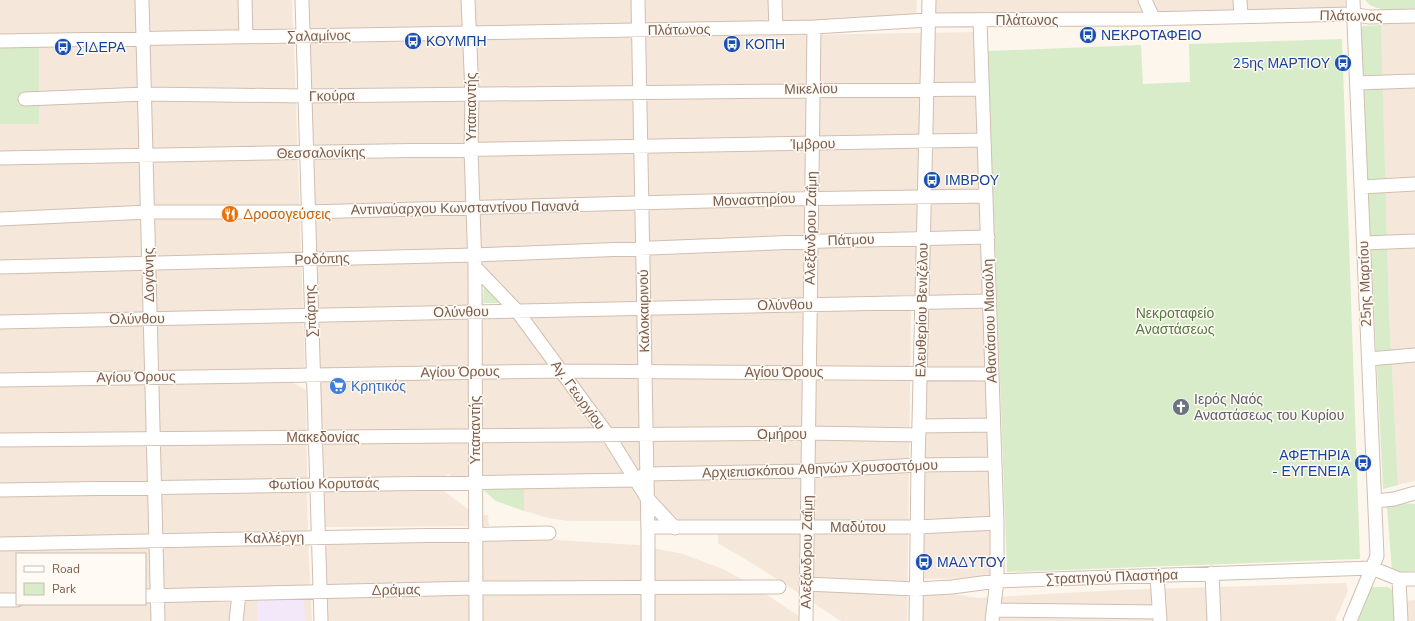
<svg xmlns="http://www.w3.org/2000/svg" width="1415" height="621" font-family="'Nunito Sans',sans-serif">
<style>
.residential{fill:#f5e8da;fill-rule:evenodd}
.education{fill:#f3e8fa}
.green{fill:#d8ecc9}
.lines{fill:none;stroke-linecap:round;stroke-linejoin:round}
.minor-casing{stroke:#d1beb0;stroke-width:15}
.minor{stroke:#fff;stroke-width:13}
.labels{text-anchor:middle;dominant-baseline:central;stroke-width:3;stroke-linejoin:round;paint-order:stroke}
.street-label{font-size:14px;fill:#7a5c4d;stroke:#fffaf3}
.transit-label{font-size:14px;fill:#164399;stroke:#fffaf3;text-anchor:start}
.food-label{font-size:14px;fill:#c56008;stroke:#fffaf3;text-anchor:start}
.park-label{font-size:14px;fill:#537a41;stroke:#fffaf3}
.shop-label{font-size:14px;fill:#366cbe;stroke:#fffaf3;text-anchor:start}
.worship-label{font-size:14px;fill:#5b616d;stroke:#fffaf3;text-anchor:start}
</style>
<rect width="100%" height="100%" fill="#fdf6ec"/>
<!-- residential -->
<path class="residential" d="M0,0H292L293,31L0,36Z
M309,0H917L916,21L310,31Z
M932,0H1345V8L931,20Z
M1380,0H1415V481L1398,485L1389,312Z
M976,32L985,297L521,307L480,265L470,309L315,312L310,43Z
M294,43L305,369L0,373V124L39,123V47Z
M990,301L999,578L923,579L925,302Z
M911,309L907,621H841L763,570L718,543V521H568L548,518L524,511V478H454L448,474L438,487L471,511V515H488L489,526L324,527L317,321Z
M289,380L306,390L308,539L312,621H0V384ZM17,554H145V604H17Z
M555,540L638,545L683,554L723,569L754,586L806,621H326L324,542Z
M1346,583L1348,591L1335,621H919L920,591H934L978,598L1118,590Z
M1415,600V621H1405L1404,601Z"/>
<!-- education -->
<path class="education" d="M304,599L305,621H257V600Z"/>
<!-- green -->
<path class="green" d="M1365,0H1415V8C1400,8 1375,14 1365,0Z
M1381,25L1389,312L1398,485L1383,489L1360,29L1363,26Z
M1342,39L1360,559L1007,572L988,51L1141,45L1143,84L1190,82L1189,44Z
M39,47V124H0V48Z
M484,286L501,303H483Z
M524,488V511L496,501L484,491L486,489Z
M1396,503L1415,504V571L1392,572L1387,507Z
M1365,587H1388L1394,591L1397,621H1350Z"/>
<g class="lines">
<defs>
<path id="minor" d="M142,0L158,621
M245,0L246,37
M302,0L321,621
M468,0L472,94L471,150L475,267L476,621
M638,0L648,534V621
M775,0L776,28
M1145,0L1153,18
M1240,0L1241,16
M980,20L997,523V581L992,621
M0,41L814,27L928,20L1144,19L1353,14L1369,17L1415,16
M1357,83L1415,81
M25,99L145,94L304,96L982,89
M0,158L984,140
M1361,187L1415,184
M0,219L148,212H307L786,199L986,196
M1364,243L1415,241
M0,267L475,255L825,241L988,237
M475,267L517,311L608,435L647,498L675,528
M0,322L990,301
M1369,359L1415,355
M0,380L561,371L992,374
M919,426L993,425
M0,440L808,433L919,435
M0,490L634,480L646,474L808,471L918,465L994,464
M1375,501L1394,499L1415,493
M648,527H917L997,523
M0,544L549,533
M1212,573L1214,621
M1157,576L1160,621
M1399,579L1401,621
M806,584L916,589L952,587L997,581L1372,568L1399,579H1415
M145,596L475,588L779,587
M0,600H17
M995,610L1159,612
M236,621L239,594
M806,621L814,27
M916,621L918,465L929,0
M1350,621L1377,556L1353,0"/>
</defs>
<!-- minor casing -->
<use href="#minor" class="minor-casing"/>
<!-- minor -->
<use href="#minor" class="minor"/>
</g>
<!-- icons -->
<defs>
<symbol id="bus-disc" viewBox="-11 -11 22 22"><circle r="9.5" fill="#1a4fb4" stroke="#fffaf3"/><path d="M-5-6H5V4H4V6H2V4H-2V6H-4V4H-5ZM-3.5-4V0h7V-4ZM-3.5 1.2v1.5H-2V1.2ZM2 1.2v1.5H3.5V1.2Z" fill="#fff"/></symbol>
<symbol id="restaurant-disc" viewBox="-11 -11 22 22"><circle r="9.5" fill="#e8710a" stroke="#fffaf3"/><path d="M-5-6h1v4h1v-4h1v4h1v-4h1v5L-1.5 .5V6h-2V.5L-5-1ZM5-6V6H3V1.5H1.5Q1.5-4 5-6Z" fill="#fff"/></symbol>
<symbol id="supermarket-disc" viewBox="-11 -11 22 22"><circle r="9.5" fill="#3f7fe0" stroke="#fffaf3"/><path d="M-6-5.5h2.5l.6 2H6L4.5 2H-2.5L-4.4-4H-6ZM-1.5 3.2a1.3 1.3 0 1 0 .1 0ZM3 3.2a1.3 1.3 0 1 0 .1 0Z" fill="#fff"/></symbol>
<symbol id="church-disc" viewBox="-11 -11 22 22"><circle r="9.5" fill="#6b7280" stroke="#fffaf3"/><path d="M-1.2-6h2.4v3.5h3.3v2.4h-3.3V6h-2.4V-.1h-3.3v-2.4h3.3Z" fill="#fff"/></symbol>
</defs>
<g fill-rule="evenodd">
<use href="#bus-disc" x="1078" y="25" width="20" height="20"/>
<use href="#bus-disc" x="403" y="31" width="20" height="20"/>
<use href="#bus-disc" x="722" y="34" width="20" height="20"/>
<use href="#bus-disc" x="53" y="37" width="20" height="20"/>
<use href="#bus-disc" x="1333" y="53" width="20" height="20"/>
<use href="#bus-disc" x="922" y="170" width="20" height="20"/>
<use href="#restaurant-disc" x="220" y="204" width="20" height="20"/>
<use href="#supermarket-disc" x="328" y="376" width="20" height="20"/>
<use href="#church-disc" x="1171" y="397" width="20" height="20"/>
<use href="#bus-disc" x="1353" y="453" width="20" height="20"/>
<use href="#bus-disc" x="914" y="552" width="20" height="20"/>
</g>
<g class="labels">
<!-- street labels -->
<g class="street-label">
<text transform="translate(1351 16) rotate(1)">Πλάτωνος</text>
<text x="1027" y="20">Πλάτωνος</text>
<text transform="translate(679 30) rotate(-1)">Πλάτωνος</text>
<text transform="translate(319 36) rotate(-1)">Σαλαμίνος</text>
<text transform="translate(811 89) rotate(-1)">Μικελίου</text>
<text transform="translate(332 96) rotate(-1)">Γκούρα</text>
<text transform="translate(471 107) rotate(-90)">Υπαπαντής</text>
<text transform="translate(813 144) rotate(-1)">Ίμβρου</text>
<text transform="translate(321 153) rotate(-1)">Θεσσαλονίκης</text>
<text transform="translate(754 200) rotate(-2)">Μοναστηρίου</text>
<text transform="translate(465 208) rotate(-1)">Αντιναύαρχου Κωνσταντίνου Πανανά</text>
<text transform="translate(811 228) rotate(-89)">Αλεξάνδρου Ζαΐμη</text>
<text transform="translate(851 240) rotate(-2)">Πάτμου</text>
<text transform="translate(322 259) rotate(-2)">Ροδόπης</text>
<text transform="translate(149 275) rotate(-91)">Δογάνης</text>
<text transform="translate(1365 284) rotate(-92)">25ης Μαρτίου</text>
<text transform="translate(785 305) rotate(-1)">Ολύνθου</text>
<text transform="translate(922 310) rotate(-89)">Ελευθερίου Βενιζέλου</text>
<text transform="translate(311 311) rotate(-92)">Σπάρτης</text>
<text transform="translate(644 311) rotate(-91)">Καλοκαιρινού</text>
<text transform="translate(461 312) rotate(-1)">Ολύνθου</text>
<text transform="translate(137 319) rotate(-1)">Ολύνθου</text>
<text transform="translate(990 321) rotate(-92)">Αθανάσιου Μιαούλη</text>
<text transform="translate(460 372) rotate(-1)">Αγίου Όρους</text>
<text x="784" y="372">Αγίου Όρους</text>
<text transform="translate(136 377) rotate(-1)">Αγίου Όρους</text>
<text transform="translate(578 395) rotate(54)">Αγ. Γεωργίου</text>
<text transform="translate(475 430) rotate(-90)">Υπαπαντής</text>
<text x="782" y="434">Ομήρου</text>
<text x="323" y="437">Μακεδονίας</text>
<text transform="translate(820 469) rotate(-2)">Αρχιεπισκόπου Αθηνών Χρυσοστόμου</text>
<text transform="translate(324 484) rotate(-1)">Φωτίου Κορυτσάς</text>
<text x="858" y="527">Μαδύτου</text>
<text transform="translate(274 538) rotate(-1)">Καλλέργη</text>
<text transform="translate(807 552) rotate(-89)">Αλεξάνδρου Ζαΐμη</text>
<text transform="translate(1112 577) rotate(-2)">Στρατηγού Πλαστήρα</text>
<text transform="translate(396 590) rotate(-1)">Δράμας</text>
</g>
<!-- transit labels -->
<g class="transit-label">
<text x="1101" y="35">ΝΕΚΡΟΤΑΦΕΙΟ</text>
<text x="426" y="41">ΚΟΥΜΠΗ</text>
<text x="745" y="44">ΚΟΠΗ</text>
<text x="76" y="47">ΣΙΔΕΡΑ</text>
<text x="1330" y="63" text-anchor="end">25ης ΜΑΡΤΙΟΥ</text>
<text x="945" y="180">ΙΜΒΡΟΥ</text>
<text x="1350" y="455" text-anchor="end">ΑΦΕΤΗΡΙΑ<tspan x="1350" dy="16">- ΕΥΓΕΝΕΙΑ</tspan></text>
<text x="937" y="562">ΜΑΔΥΤΟΥ</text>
</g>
<!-- food labels -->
<g class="food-label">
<text x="243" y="214">Δροσογεύσεις</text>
</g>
<!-- park labels -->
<g class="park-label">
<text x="1175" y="313">Νεκροταφείο<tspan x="1175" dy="16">Αναστάσεως</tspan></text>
</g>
<!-- shop labels -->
<g class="shop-label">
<text x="351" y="386">Κρητικός</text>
</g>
<!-- worship labels -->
<g class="worship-label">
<text x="1194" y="399">Ιερός Ναός<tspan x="1194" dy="16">Αναστάσεως του Κυρίου</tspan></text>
</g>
</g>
<!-- legend -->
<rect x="16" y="553" width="130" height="52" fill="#fffaf3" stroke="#cabbb1"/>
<rect x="24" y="566" width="20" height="6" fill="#ffffff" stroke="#cabbb1"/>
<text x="52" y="573" font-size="12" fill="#7a5c4d">Road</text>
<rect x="24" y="583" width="20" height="12" fill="#d8ecc9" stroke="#cabbb1"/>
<text x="52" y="593" font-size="12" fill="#7a5c4d">Park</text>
</svg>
